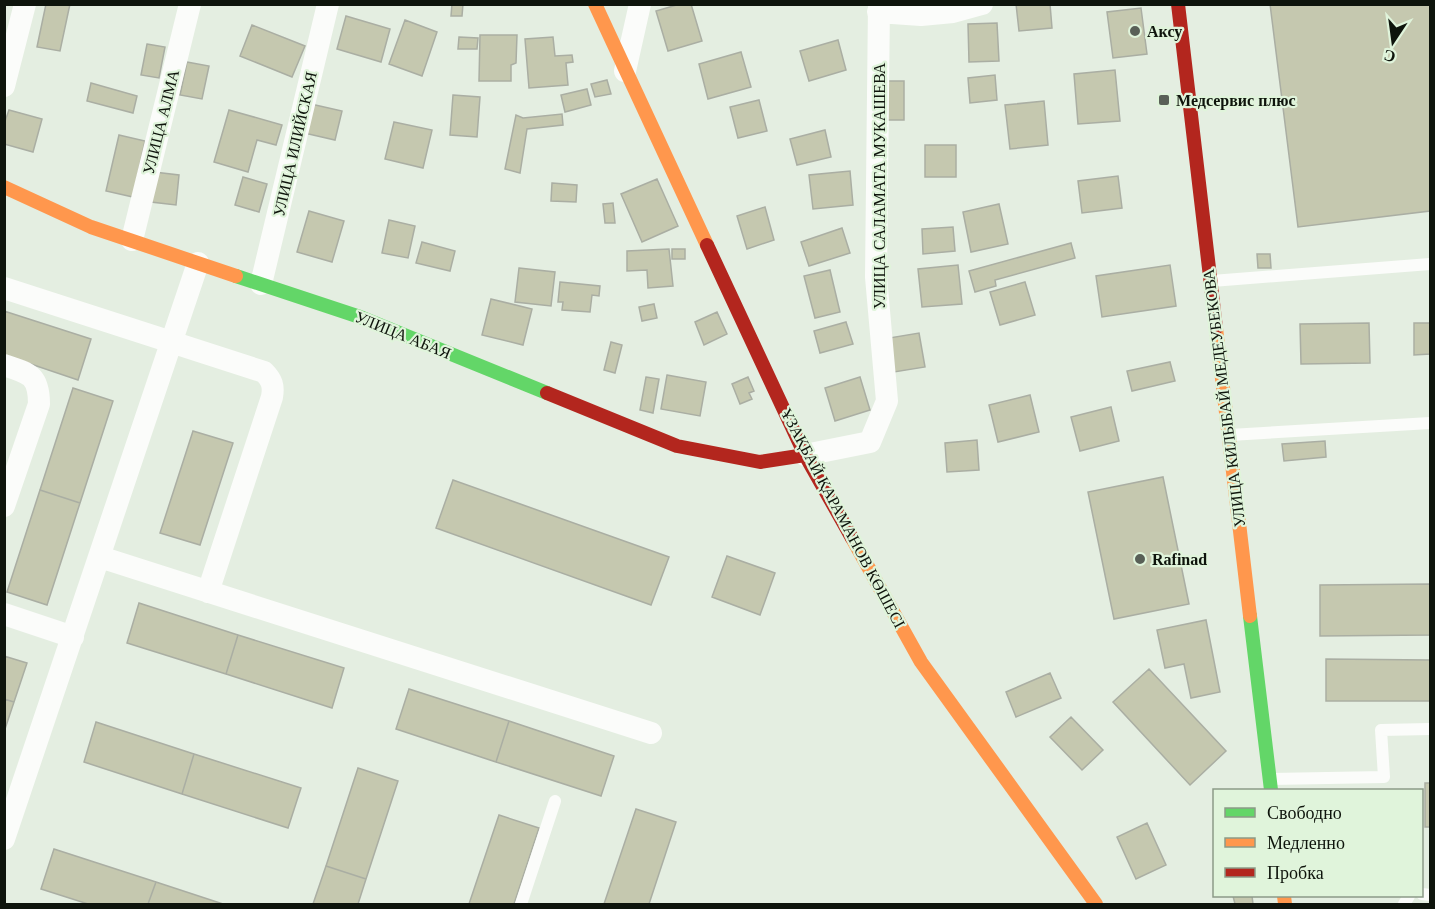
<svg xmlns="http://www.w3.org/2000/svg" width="1435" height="909" font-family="Georgia,serif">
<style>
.building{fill:#c5c8af;stroke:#aaaea3;stroke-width:1.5}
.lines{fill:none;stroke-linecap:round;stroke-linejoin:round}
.lane{stroke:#fbfcfa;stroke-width:12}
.street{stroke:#fbfcfa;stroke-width:22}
.fast{stroke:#63d668;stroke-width:14}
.slow{stroke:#ff974d;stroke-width:14}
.jam{stroke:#b3261e;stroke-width:14}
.poi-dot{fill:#596057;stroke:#e0f4db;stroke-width:2}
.labels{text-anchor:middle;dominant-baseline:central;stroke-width:4.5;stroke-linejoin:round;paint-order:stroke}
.poi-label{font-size:16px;font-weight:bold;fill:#0e140c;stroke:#e0f4db;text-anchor:start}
.street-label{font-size:16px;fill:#0e140c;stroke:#e0f4db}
</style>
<rect width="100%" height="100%" fill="#e4eee1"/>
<!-- building -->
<path class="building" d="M46,4H70L60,51L37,47Z
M452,4H463L462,16H451Z
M680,4H691L702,41L668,51L656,11Z
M1016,4H1050L1052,28L1019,31Z
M1270,4H1430V211L1298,227Z
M1141,8L1147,54L1113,58L1107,12Z
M346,16L390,29L381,62L337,49Z
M405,20L437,32L422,76L389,64Z
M997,23L999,61L969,62L968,24Z
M252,25L305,46L292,77L240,56Z
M480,35H517L516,63L511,65V81H479Z
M459,37L478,38L477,49H458Z
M553,37L555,56L572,55L573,62L566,63L568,85L529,88L525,39Z
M838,40L846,70L809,81L800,51Z
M147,44L165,47L159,78L141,75Z
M741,52L751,87L708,99L699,64Z
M187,62L209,66L202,99L180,95Z
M1115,70L1120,121L1078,124L1074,74Z
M995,75L997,100L970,103L968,78Z
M607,80L611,94L595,97L591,84Z
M883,81H904V120H882Z
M91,83L137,96L133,113L87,101Z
M587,89L591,105L565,112L561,95Z
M453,95L480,97L477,137L450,135Z
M759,100L767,131L738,138L730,107Z
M1044,101L1048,145L1010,149L1005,105Z
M311,104L342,111L335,140L304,133Z
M9,110L42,119L33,152L4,144V124Z
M229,110L282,125L276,145L257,140L248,172L214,162Z
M562,114L563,125L527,129L520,173L505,169L516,115L523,118Z
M394,122L432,130L423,168L385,159Z
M825,130L831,157L797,165L790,139Z
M119,135L145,141L133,197L106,191Z
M925,145H956V177H925Z
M850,171L853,205L813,209L809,175Z
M154,172L179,175L176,205L151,202Z
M1118,176L1122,208L1082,213L1078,181Z
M243,177L267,184L259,212L235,205Z
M657,179L678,226L642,242L621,194Z
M552,183L577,185L576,202L551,201Z
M613,203L615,223H605L603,204Z
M999,204L1008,244L971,252L963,212Z
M765,207L774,240L747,249L737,216Z
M309,211L344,221L332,262L297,252Z
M389,220L415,226L408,258L382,253Z
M953,227L955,251L923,254L922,229Z
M842,228L850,253L809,266L801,242Z
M422,242L455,251L450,271L416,263Z
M1071,243L1075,258L995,280L996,286L975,292L969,271Z
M669,249L673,286L648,288L647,270L627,271V251Z
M672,249H685V259H672Z
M1257,254H1270L1271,268H1258Z
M958,265L962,304L922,307L918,269Z
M1170,265L1176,306L1102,317L1096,276Z
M519,268L555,272L551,306L515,302Z
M830,270L840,312L815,318L804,276Z
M560,282L600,286L599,296L592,295L590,312L562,310L563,302H558Z
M1025,282L1035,315L1000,325L990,292Z
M491,299L532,309L523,345L482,335Z
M654,304L657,318L642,321L639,307Z
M4,311L91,339L78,380L4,355Z
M717,312L727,334L704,345L695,322Z
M846,322L853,344L820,353L814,331Z
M1369,323L1370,363L1301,364L1300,324Z
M1414,323H1430V354L1414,355Z
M919,333L925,367L894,372L889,338Z
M611,342L622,345L615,373L604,370Z
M1170,362L1175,381L1132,391L1127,371Z
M667,375L706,382L700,416L661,409Z
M646,377L659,379L653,413L640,410Z
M748,377L754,391L749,393L752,399L740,404L732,384Z
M860,377L870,410L835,421L825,388Z
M73,388L113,401L80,503L40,490Z
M1030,395L1039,432L998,442L989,405Z
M1111,407L1119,441L1080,451L1071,417Z
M193,431L233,443L200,545L160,533Z
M977,440L979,470L947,472L945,443Z
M1325,441L1326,457L1284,461L1282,444Z
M1163,477L1189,604L1114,619L1088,492Z
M453,480L669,557L651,605L436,528Z
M40,490L80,503L47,605L7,592Z
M727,556L775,573L760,615L712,597Z
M1430,584V635L1320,636V585Z
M139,603L238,635L226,674L127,643Z
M1206,620L1220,692L1191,698L1184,664L1165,668L1157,630Z
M238,635L344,668L332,708L226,674Z
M4,656L27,663L14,702L4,699Z
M1326,659L1430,660V701H1326Z
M1149,669L1226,751L1190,785L1113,702Z
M1050,673L1061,698L1016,717L1006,692Z
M409,689L509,721L496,762L396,729Z
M4,699L14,702L4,732Z
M1071,717L1103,750L1082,770L1050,737Z
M509,721L614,756L601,796L496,762Z
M96,722L194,754L182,794L84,762Z
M194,754L301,788L288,828L182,794Z
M358,768L398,781L366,879L326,866Z
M1425,783H1430V827H1425Z
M636,809L676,822L649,904H604Z
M499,815L539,828L514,904H469Z
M1147,823L1166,865L1136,879L1117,837Z
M54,849L156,882L148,904H88L41,889Z
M326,866L366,879L358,904H313Z
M156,882L223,904H148Z
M1233,896H1252L1253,904H1235Z"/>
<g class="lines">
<!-- lane -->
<path class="lane" d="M1212,281L1430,264
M1230,435L1430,423
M1271,779L1384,777L1381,730L1430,729
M1422,894L1430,895
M521,904L555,801
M1404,904L1409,896"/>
<!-- street -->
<path class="street" d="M878,12L921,15L953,12L982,4
M625,71L640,4
M4,86L25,4
M132,240L190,4
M261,284L328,4
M4,288L264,372C272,380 274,386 272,397L208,592
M4,365C29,373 39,375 39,404L4,506
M805,455L870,442L887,401L876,277L879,4
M100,557L651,733
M4,614L73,637
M4,839L198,263"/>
<!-- fast -->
<path class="fast" d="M236,276L360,317L547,393
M1250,616L1271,790"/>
<!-- slow -->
<path class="slow" d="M595,4L707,245
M4,187L91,227L236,276
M1216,328L1250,616
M852,538L921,662L1096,904
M1284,896L1285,904"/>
<!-- jam -->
<path class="jam" d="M1178,4L1216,328
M707,245L805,455L852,538
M547,393L677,446L760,462L805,455"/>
</g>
<!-- markers -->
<g class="poi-dot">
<circle cx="1135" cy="31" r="6"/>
<rect x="1158" y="94" width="12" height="12" rx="3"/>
<circle cx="1140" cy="559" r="6"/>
</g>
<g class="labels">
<!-- poi labels -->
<g class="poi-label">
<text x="1147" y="31">Аксу</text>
<text x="1176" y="100">Медсервис плюс</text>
<text x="1152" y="559">Rafinad</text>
</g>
<!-- street labels -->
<g class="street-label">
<text transform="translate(161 122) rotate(-76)">УЛИЦА АЛМА</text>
<text transform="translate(295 144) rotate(-77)">УЛИЦА ИЛИЙСКАЯ</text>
<text transform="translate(879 186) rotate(-90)">УЛИЦА САЛАМАТА МУКАШЕВА</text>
<text transform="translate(403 335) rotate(22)">УЛИЦА АБАЯ</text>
<text transform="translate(1224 398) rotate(-97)">УЛИЦА КИЛЫБАЙ МЕДЕУБЕКОВА</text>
<text transform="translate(843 518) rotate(62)">ҰЗАҚБАЙ ҚАРАМАНОВ КӨШЕСІ</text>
</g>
</g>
<!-- border -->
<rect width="1435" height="909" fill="none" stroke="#0e140c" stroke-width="12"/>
<!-- legend -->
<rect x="1213" y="789" width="210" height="108" fill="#e0f4db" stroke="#8c9a88" stroke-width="1.5"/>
<rect x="1225" y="808" width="30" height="9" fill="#63d668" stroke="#8c9a88" stroke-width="1.5"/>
<text x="1267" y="819" font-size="18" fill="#0e140c">Свободно</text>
<rect x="1225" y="838" width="30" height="9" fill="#ff974d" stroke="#8c9a88" stroke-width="1.5"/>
<text x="1267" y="849" font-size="18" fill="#0e140c">Медленно</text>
<rect x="1225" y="868" width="30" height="9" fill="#b3261e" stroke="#8c9a88" stroke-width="1.5"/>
<text x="1267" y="879" font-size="18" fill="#0e140c">Пробка</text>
<!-- north arrow -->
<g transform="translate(1393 42) rotate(193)" stroke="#e0f4db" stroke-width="4.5" paint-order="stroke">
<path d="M0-4.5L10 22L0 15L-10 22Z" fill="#0e140c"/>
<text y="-9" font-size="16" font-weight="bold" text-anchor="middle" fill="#0e140c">С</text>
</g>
</svg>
